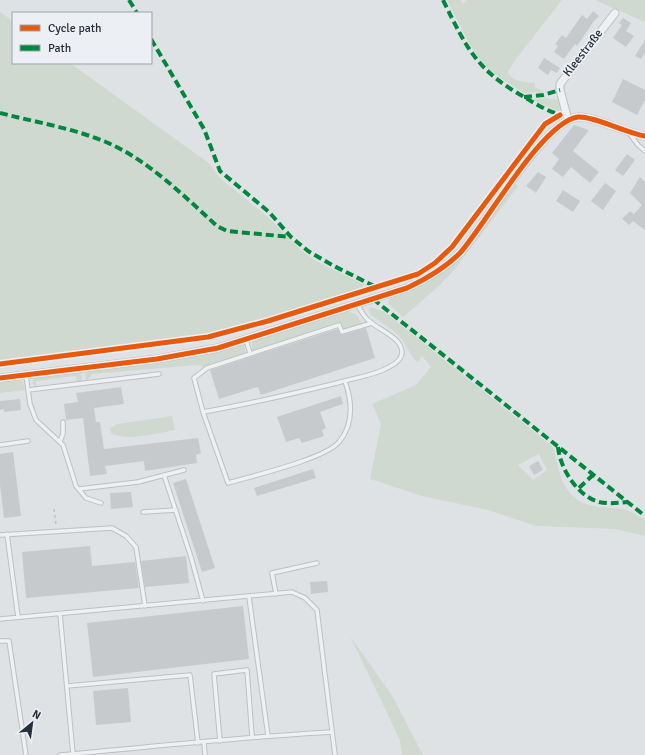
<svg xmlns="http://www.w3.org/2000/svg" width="645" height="755" font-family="Signika,sans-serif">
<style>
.green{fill:#d0d9d0;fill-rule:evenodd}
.building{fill:#c7cacd}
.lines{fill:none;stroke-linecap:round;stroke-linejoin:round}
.service-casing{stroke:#bdc0c3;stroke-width:5.5}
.minor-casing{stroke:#bdc0c3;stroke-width:9}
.path{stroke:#bec0c4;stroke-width:1.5;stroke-dasharray:3 3;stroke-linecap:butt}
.service{stroke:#eef0f1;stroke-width:3.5}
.minor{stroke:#eef0f1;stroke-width:7}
.quiet{stroke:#00873e;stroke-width:4;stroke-dasharray:8 4;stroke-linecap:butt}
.cycleway-casing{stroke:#ecf0f5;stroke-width:8}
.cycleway{stroke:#e8590c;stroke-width:5}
.labels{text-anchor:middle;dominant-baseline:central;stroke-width:4;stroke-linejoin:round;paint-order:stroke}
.street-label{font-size:12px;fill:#262f3d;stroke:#ecf0f5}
</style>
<rect width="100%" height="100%" fill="#dfe2e5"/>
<!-- green -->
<path class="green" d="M447,0H461L463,4L467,0H562L513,63L508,72C512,82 526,82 535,83V87L544,92L524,93L491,72L481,61L470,45Z
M595,0H645V22Z
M0,12L13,21V63H70L210,164L220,178L269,218L302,251L316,261L369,287L240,326L206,334L0,360Z
M546,98L558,100L561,112L532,100Z
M516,184L518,186L454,270L440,285L403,317L388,303L389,299L424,285L453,265Z
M371,307L383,311L401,325L552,446C559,461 557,475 567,489C581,510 602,506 623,509C631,511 638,516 645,520V536L615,529L536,526L488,510L422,496L370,479L381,424L372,404L416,385L431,367L422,356L418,362C409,356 407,344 399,336C391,328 380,322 371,315L368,310ZM539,454L547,470L533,480L518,465Z
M348,311L357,315L362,324L344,330L340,323L252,351V341Z
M244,344L246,353L205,367L197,365L92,374L88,380H86L85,370L209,354Z
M81,371L82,381L77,382L76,376L36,381V387L32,382L35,377Z
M18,379L23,382L25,390L0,393V381Z
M172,416L175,430C157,433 127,442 111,433L110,428L117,424Z
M350,636L393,697L423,755H402L400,740Z"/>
<!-- building -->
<path class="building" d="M593,11L599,16L594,21L577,46L575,44L564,59L554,52L558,46L555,44L562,35L566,38L582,15L587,19Z
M623,18L631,23L626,31L634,36L626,47L613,38L622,25L619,23Z
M645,40V53L641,59L635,56Z
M544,58L560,68L557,73L551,70L548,75L538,68Z
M623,79L645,90V100L637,115L612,102Z
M574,125L589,130L573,151L599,172L590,183L571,167L563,177L552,169L559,159L552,153Z
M627,154L635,160L623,176L615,170Z
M538,172L546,177L536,193L526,186Z
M640,177L645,182V230L633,221L629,225L622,219L630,211L634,214L642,205L630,193Z
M605,183L616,191L603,210L591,201Z
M563,190L580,201L573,212L556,201Z
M366,328L375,358L261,395L258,387L219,399L210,370L337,329L342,335Z
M121,387L124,404L94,408L96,422H100L104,449L198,438L201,453L196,455L197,463L145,471L144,461L105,466L107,474L90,476L83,418L66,420L64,404L78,402L76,393Z
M341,396L343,404L320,412L326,428L322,430L324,436L302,443L299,438L286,442L277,417Z
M20,399L21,410L4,412V409L0,410V401Z
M13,452L21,516L4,518L0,485V454Z
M538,461L543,470L534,475L529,466Z
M313,469L316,478L257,496L254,488Z
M186,479L215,568L202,572L173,483Z
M131,492L133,507L111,509L110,493Z
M90,546L92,566L135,562L139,588L26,598L22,552Z
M186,556L189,583L145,587L141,561Z
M327,581L328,592L311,594L310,582Z
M243,606L249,659L93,677L87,623Z
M128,688L131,722L96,725L93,691Z"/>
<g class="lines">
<defs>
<path id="service" d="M629,133L638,145L645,151
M357,304C360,309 363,315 367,319C376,329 402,337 402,352C402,359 395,364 389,367C374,376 353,378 337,383C292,394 248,404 203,412L194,378L207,368L339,325L342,332L372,323
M246,340L250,353
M26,375L30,404L36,420L63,445L76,486L86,498L101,503
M28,390L159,374
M203,412L228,483C252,476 325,459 339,442C354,424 352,401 345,381
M60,441L63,434V422
M0,445L28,441
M164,475L191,557L203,601
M79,489L138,482L184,470
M143,512L176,510
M7,534L18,617
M0,535L112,528L126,536L136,547L145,606
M276,594L272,573L317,563
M249,597L268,736
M60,614L73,754
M0,619L292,592L305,598L317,610L335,755
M0,641H9L26,755
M67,686L190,675L198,743
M220,741L214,674L247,670L252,736
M204,743L205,755
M60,755C151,747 242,737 332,732"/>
<path id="minor" d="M568,120L560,90V84L615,13
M0,378L157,359L218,348L407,288C426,279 445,268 460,253C486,224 542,122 578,117C594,116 626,133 645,136"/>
</defs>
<!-- service casing -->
<use href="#service" class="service-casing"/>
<!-- minor casing -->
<use href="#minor" class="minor-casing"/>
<!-- path -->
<path class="path" d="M66,356L67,362
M54,509L56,525"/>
<!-- service -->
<use href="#service" class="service"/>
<!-- minor -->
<use href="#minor" class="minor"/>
<!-- quiet -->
<path class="quiet" d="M129,0L137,13
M443,0C467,49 477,71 526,98C537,105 549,112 562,115
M151,39L204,129L220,171L269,212L291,237L308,251L334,266L376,287
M524,97L543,95L560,90
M0,113C35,122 72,128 106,142C148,160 183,195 217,226L227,231L291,237
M373,299L645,516
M558,447C560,468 577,496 599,502C609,504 617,503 627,502
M579,488L593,475"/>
<defs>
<path id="cycleway" d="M0,364L208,337L268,321L418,274L435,263L452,247L545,124L560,115
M0,378L157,359L218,348L407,288C426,279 445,268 460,253C486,224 542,122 578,117C594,116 626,133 645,136"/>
</defs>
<!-- cycleway casing -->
<use href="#cycleway" class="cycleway-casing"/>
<!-- cycleway -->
<use href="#cycleway" class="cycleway"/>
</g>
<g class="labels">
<!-- street labels -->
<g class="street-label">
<text transform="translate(583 53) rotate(-52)">Kleestraße</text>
</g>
</g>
<!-- legend -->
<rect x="12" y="12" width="140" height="52" fill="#ecf0f5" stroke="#9da3ab"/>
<rect x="20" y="25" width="20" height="6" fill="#e8590c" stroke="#9da3ab"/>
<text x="48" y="32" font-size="12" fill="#262f3d">Cycle path</text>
<rect x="20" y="45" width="20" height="6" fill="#00873e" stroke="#9da3ab"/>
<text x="48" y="52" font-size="12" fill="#262f3d">Path</text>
<!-- north arrow -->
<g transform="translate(32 723) rotate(29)" stroke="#ecf0f5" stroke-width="3" paint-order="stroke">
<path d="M0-3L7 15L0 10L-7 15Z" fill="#262f3d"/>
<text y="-6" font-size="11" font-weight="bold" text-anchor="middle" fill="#262f3d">N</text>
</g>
</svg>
